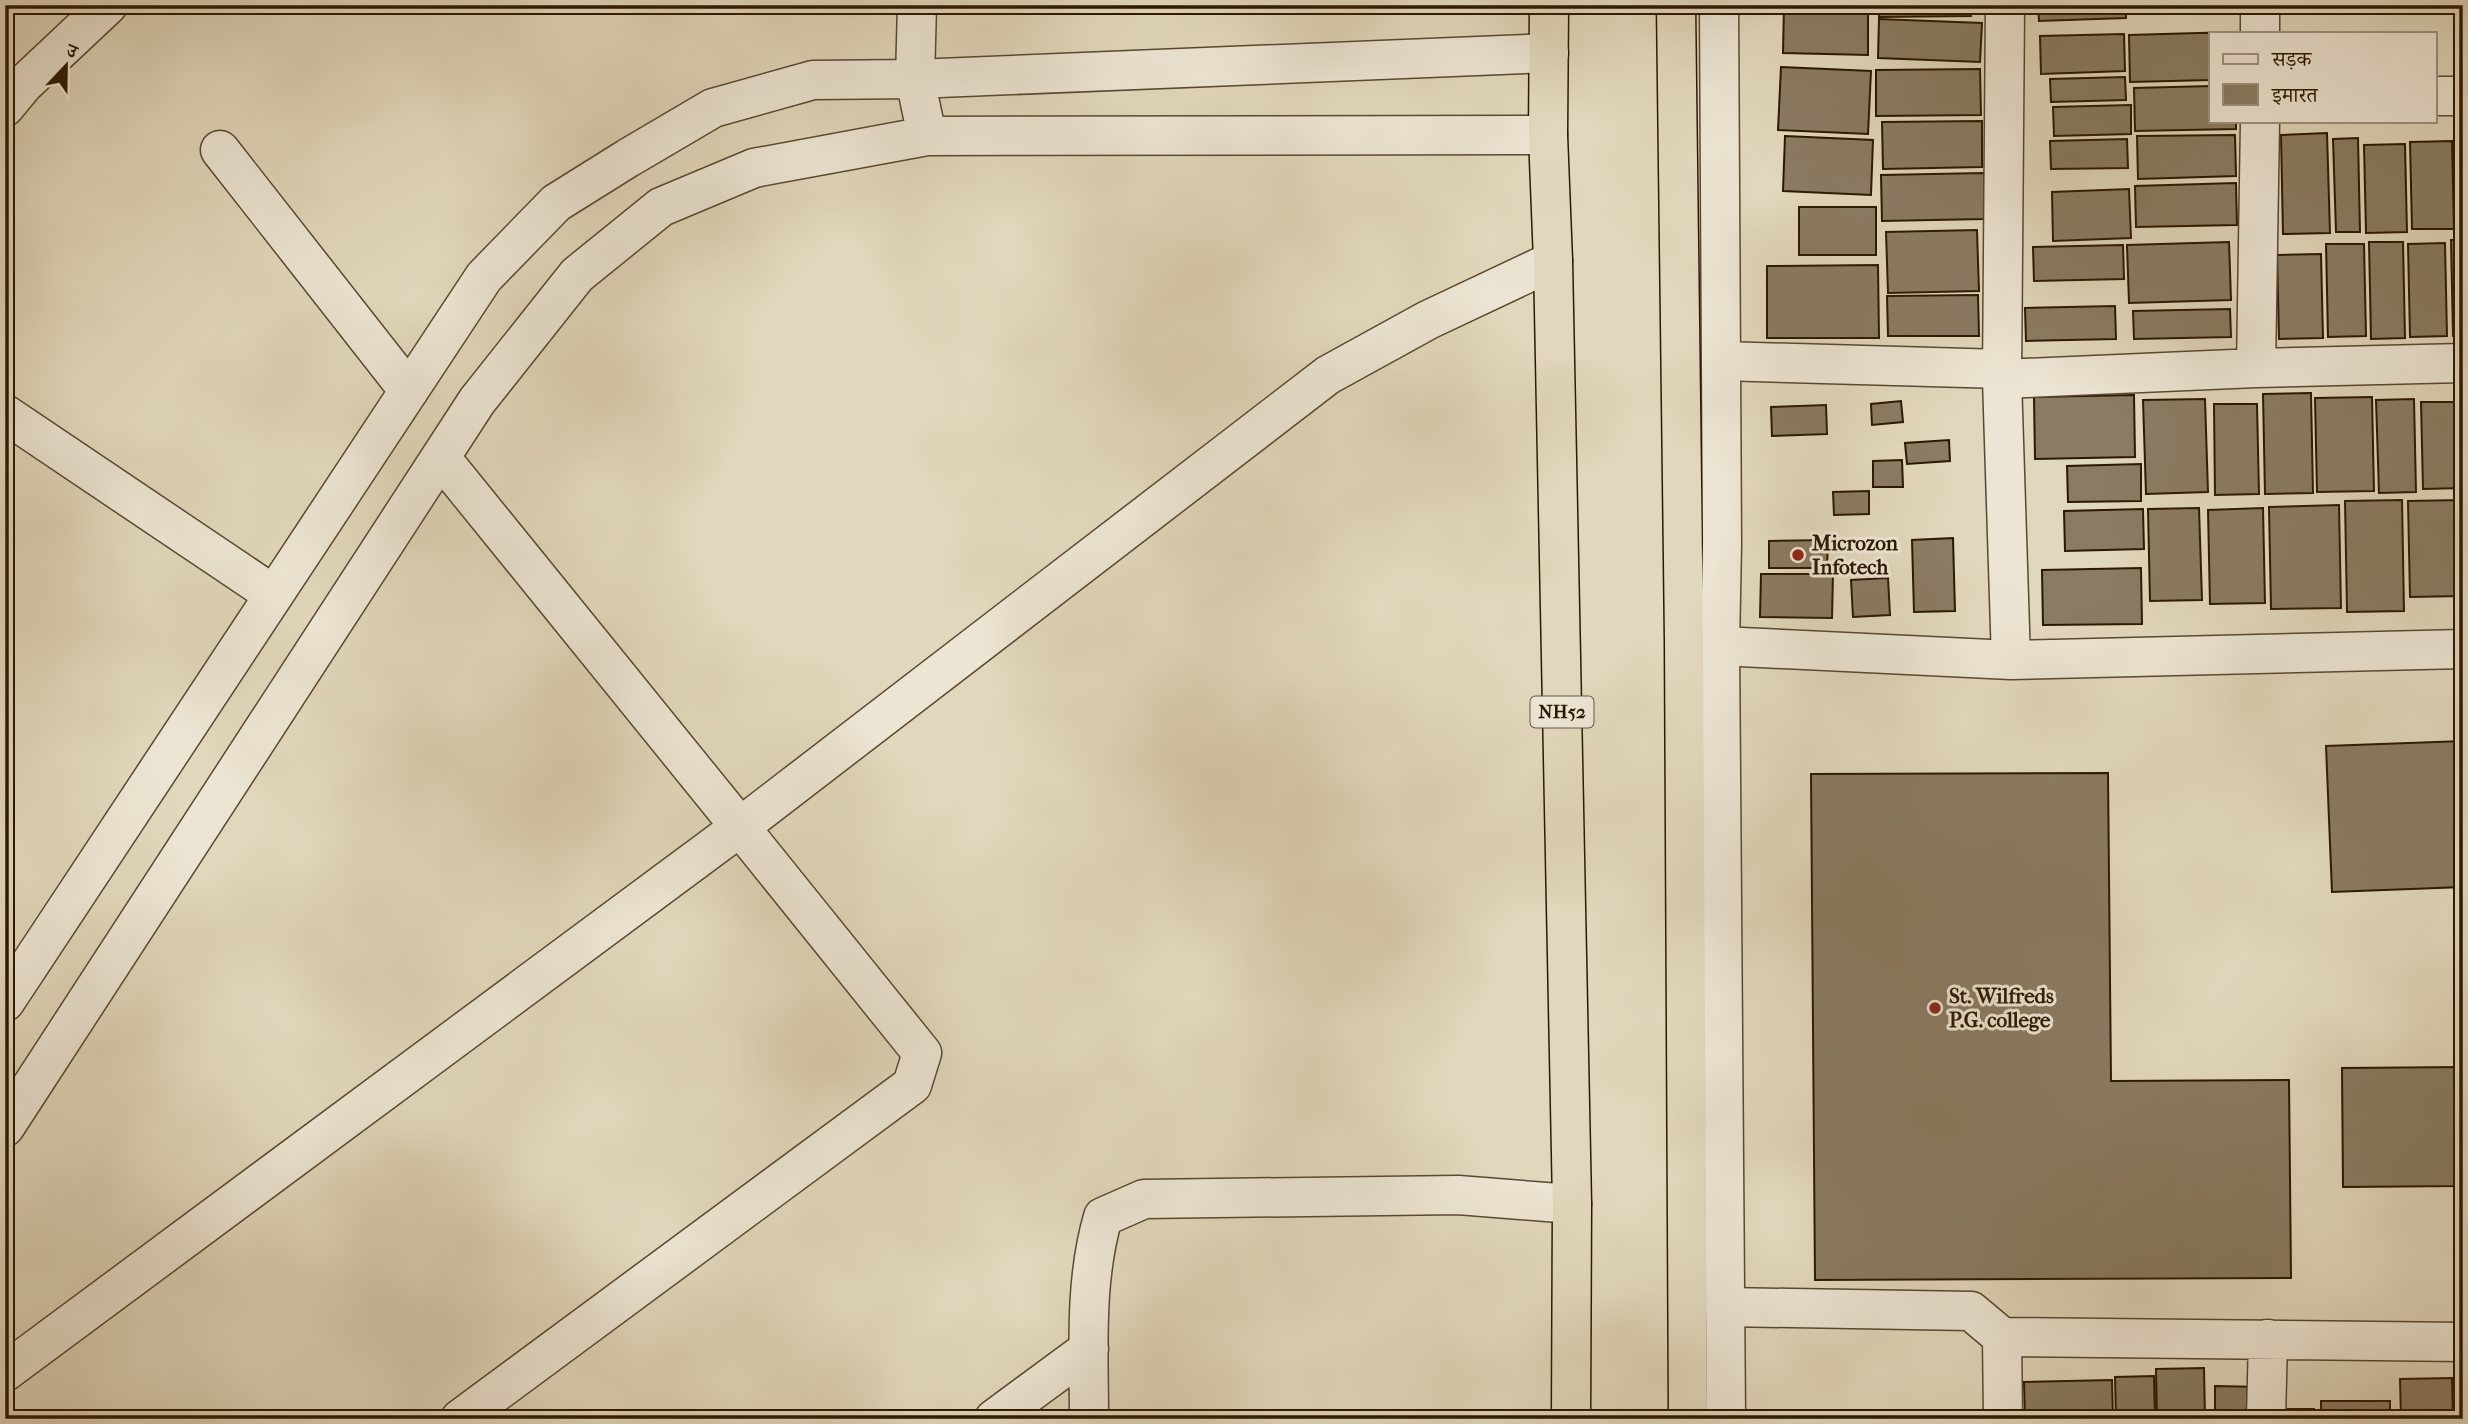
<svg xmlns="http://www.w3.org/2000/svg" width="2468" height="1424" font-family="'IM FELL French Canon','Noto Serif Devanagari',serif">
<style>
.building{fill:#8a7b63;stroke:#2c1803;stroke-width:2}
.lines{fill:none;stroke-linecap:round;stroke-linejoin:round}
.minor-casing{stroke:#594831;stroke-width:41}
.tertiary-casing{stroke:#594831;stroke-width:41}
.trunk-casing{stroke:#2c1803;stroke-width:41}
.minor{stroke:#ece5d3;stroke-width:38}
.tertiary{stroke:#ece5d3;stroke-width:38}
.trunk{stroke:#e1d7bc;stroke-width:38}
.poi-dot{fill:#8f2418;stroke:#ece5d3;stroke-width:2.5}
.labels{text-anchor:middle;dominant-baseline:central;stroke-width:6;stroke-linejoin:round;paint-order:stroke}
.shield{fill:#ece5d3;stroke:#665641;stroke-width:2}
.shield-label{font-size:19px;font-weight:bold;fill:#2c1803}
.poi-label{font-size:21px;font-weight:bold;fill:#2c1803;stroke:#ece5d3;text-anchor:start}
</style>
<rect width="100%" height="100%" fill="#e1d7bc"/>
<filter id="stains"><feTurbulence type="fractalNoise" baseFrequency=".00286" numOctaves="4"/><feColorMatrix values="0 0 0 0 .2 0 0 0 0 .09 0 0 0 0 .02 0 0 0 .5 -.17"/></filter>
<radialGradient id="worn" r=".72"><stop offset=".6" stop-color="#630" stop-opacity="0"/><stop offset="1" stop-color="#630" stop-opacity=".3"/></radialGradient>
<!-- building -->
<path class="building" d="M1002,5H1108L1002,11Z
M1784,5H1868V55L1783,53Z
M1879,5H1971V16L1879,17Z
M2038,5H2126V18L2039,21Z
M2134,5H2234V9L2134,11Z
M1879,19L1982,23L1980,62L1878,58Z
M2234,32L2211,33V80L2130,82L2129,35Z
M2124,34L2125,71L2041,74L2040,36Z
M1781,67L1871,71L1868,134L1778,130Z
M1980,69L1981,115L1876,116V70Z
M2125,77L2126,100L2051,102L2050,79Z
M2211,86V121H2236V129L2135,131L2134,88Z
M2131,105V134L2054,136L2053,107Z
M1982,121V167L1883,169L1882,122Z
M2327,133L2330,233L2283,234L2281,135Z
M2235,135L2236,176L2138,179L2137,136Z
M1785,136L1873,140L1871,195L1783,191Z
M2456,136H2463V228L2457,229Z
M2358,138L2360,232H2336L2333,139Z
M2127,139L2128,168L2051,169L2050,141Z
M2452,141L2454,229H2412L2410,142Z
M2405,144L2407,232L2366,233L2364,145Z
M1984,173L1985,219L1882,221L1881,175Z
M2236,183L2237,225L2136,227L2135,186Z
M2129,189L2131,238L2053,241L2052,192Z
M1799,207H1876V255H1799Z
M1977,230L1979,291L1888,293L1886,232Z
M2451,240H2463V335L2453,336Z
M2229,242L2231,300L2129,303L2127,245Z
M2369,242H2403L2405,338L2371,339Z
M2445,243L2447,336L2410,337L2408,244Z
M2326,244H2364L2366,336L2328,337Z
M2123,245L2124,279L2034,281L2033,247Z
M2321,254L2323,338L2279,339L2277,255Z
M1878,265L1879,338H1767V266Z
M1978,295L1979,336H1888L1887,296Z
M2115,306L2116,339L2026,341L2025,308Z
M2230,309L2231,337L2134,339L2133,311Z
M2311,393L2313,493L2265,494L2263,394Z
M2134,395L2135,457L2035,459L2034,397Z
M2372,397L2374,491L2317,492L2315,398Z
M2205,399L2208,492L2146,494L2143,400Z
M2414,399L2416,492L2379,493L2376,400Z
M1901,401L1903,422L1872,425L1871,404Z
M2421,402H2463V488L2423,489Z
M2214,404H2257L2259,494L2215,495Z
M1826,405L1827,434L1772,436L1771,407Z
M1949,440L1950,461L1907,464L1905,443Z
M1902,460L1903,487H1873V461Z
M2141,464V501L2068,502L2067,466Z
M1869,491V514L1834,515L1833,492Z
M2402,500L2404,611L2347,612L2345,501Z
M2463,500V596L2410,597L2408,501Z
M2339,505L2341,608L2271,609L2269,507Z
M2199,508L2202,600L2150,601L2148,509Z
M2263,508L2265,603L2210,604L2208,510Z
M2143,509L2144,549L2065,551L2064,511Z
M1953,538L1955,611L1914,612L1912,540Z
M1828,540L1827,568H1769V541Z
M2141,568L2142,624L2043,625L2042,570Z
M1761,574H1833L1832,618L1760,617Z
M1888,578L1890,615L1853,617L1851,580Z
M2463,741V887L2332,892L2326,746Z
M2108,773L2111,1081L2289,1080L2291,1278L1815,1280L1811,774Z
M2463,1067V1186L2343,1187L2342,1068Z
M2204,1368L2205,1419H2157L2156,1369Z
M2154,1376L2155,1419H2116L2115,1377Z
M2452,1378L2453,1419H2401L2400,1379Z
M2112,1380L2113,1419H2025L2024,1382Z
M2455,1381H2463V1419H2456Z
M2215,1386L2262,1387L2261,1419H2215Z
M2321,1401H2390V1419H2321Z
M2276,1409H2314V1419H2276Z"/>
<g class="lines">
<defs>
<path id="minor" d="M917,5L915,79L927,136
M2005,5L2002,379L2011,660
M2260,33V5
M2435,96H2463
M5,107L24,84L108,5
M220,150L409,391
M1721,361L2002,369
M2256,368L2260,121
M2002,379L2256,368L2463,363
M5,414L274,595
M441,458L740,827L1328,375L1428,320L1553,261
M1689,641L1720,646L2011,660L2463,649
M5,1002L484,277L556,203L628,158L713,108L813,80L915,79L1549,53
M5,1127L477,401L577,275L661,207L754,168L927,136L1548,135
M1725,1307L1971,1311L2002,1337L2463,1342
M2002,1337L2003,1419
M5,1372L740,827L922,1053L912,1085L460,1419
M994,1419L1089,1349
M1089,1419C1089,1351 1084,1282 1103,1217L1144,1199L1458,1195L1572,1204
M2266,1419L2268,1339"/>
<path id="tertiary" d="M1719,5L1722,544L1720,646L1726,1419"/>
<path id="trunk" d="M1549,5L1548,135L1553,261L1572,1204L1571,1419
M1676,5L1684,640L1688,1419"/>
</defs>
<!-- minor casing -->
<use href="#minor" class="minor-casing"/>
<!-- tertiary casing -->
<use href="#tertiary" class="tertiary-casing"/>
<!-- trunk casing -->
<use href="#trunk" class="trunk-casing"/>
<!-- minor -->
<use href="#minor" class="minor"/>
<!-- tertiary -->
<use href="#tertiary" class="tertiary"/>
<!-- trunk -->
<use href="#trunk" class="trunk"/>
</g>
<!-- markers -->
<g class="poi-dot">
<circle cx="1798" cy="555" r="7"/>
<circle cx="1935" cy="1008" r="7"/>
</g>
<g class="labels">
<!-- shield labels -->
<rect class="shield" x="1530.5" y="696.5" width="63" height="31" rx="5"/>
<g class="shield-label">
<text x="1562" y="712">NH52</text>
</g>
<!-- poi labels -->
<g class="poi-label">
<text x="1812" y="543">Microzon<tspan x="1812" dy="24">Infotech</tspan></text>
<text x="1949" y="996">St. Wilfreds<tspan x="1949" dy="24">P.G. college</tspan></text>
</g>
</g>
<!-- margin -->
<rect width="2468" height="1424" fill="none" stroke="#e1d7bc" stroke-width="28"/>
<rect x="7" y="7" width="2454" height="1410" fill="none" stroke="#2c1803" stroke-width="3.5"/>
<rect x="14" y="14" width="2440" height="1396" fill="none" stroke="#2c1803" stroke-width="2"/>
<!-- legend -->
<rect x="2209" y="32" width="228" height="91" fill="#ece5d3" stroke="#9f9380" stroke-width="2"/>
<rect x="2223" y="54" width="35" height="10" fill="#ece5d3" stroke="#9f9380" stroke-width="2"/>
<text x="2272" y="66" font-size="21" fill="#2c1803">सड़क</text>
<rect x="2223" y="84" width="35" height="21" fill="#8a7b63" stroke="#9f9380" stroke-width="2"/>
<text x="2272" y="102" font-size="21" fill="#2c1803">इमारत</text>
<!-- north arrow -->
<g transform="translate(66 66) rotate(22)" stroke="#ece5d3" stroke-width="5" paint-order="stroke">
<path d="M0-5L12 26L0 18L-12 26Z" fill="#2c1803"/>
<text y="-10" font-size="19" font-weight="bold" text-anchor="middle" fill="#2c1803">उ</text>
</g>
<rect width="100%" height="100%" filter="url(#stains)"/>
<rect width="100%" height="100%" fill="url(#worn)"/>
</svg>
